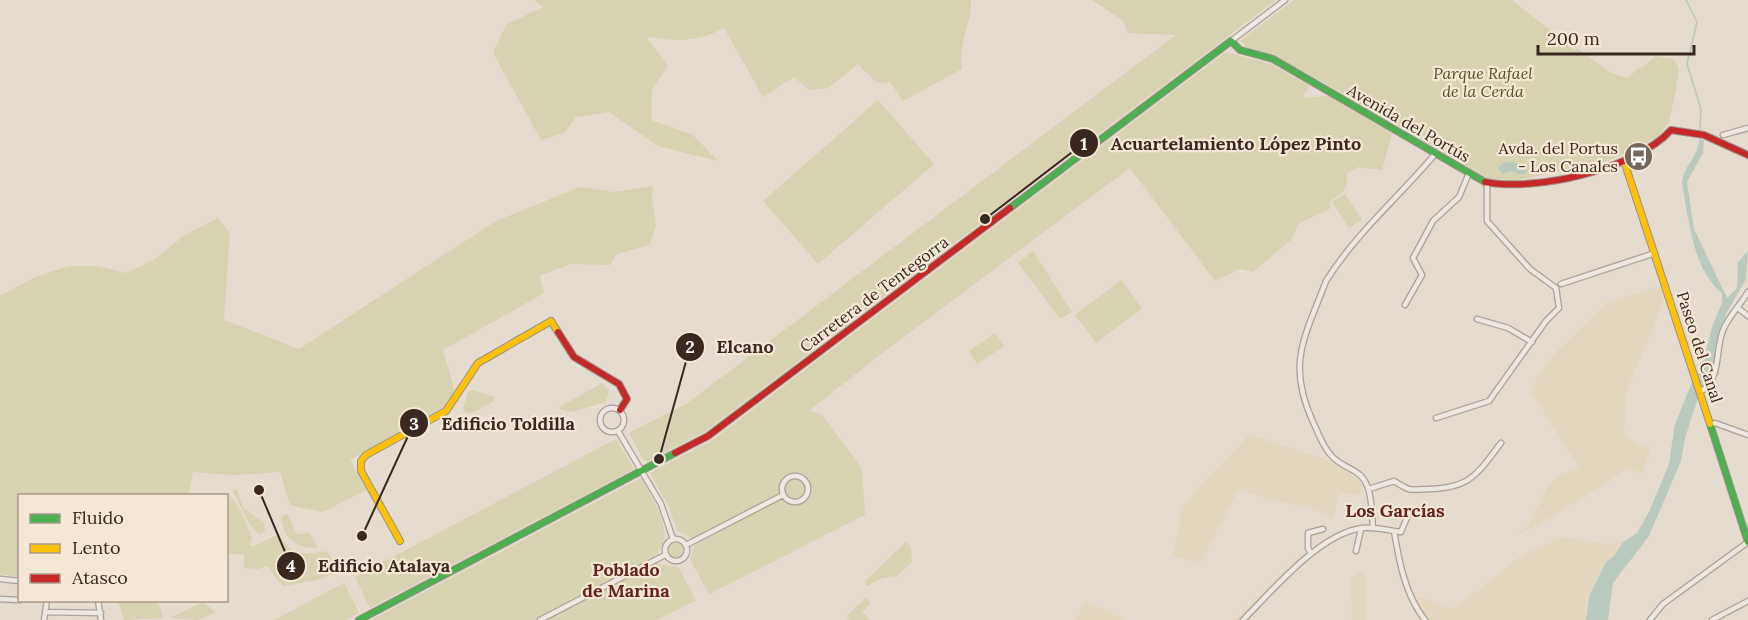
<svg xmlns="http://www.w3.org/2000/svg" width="1748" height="620" font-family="Lora,serif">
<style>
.farmland{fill:#e4d7c0}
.green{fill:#d7d2b2}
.water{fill:#bac9be}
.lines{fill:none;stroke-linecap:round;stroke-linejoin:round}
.stream{stroke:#bac9be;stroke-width:1.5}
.street-casing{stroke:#aaa198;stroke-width:7}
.fast-casing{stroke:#9a9088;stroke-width:8}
.slow-casing{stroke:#9a9088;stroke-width:8}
.jam-casing{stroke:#9a9088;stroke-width:8}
.street{stroke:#ede7e1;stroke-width:4.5}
.fast{stroke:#4caf50;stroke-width:6}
.slow{stroke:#ffc107;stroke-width:6}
.jam{stroke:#c62828;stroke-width:6}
.labels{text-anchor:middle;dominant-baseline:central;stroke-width:4.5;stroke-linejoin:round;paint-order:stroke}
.park-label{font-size:16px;font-style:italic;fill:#515527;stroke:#f5e7d6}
.street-label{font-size:16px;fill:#392820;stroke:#f5e7d6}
.poi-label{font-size:16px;fill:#392820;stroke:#f5e7d6;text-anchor:end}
.neighbourhood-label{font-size:18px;font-weight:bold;fill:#652320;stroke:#f5e7d6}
.leader{fill:none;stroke:#392820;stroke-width:2}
.callout-dot{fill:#392820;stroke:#f5e7d6;stroke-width:2}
.mark-label{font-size:18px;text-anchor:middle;font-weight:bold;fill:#fff}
.callout-label{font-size:18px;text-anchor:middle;font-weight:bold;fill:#392820;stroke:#f5e7d6;stroke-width:4.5;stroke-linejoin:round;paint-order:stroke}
</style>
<rect width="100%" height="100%" fill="#e5dbcf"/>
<!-- farmland -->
<path class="farmland" d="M1661,286L1664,295L1655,323L1627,390L1624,436L1651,449L1642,473L1628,468L1552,517L1515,536L1529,524L1549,485L1556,477L1579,467L1531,392L1540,373L1557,351L1607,303Z
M1249,435L1331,461L1357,478L1363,486L1364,495L1339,493L1333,518L1306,506L1269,500L1239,489L1200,562L1173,556L1182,510L1194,493Z
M1563,537L1609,545L1623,541L1614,556L1606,562L1593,585L1586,606V620H1418L1412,599L1421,597L1450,609L1479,590L1522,555Z
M1303,552L1305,555L1240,620H1234Z
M1355,573H1365L1366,620H1352L1350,576H1354Z
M1085,602L1127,620H1076Z"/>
<!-- green -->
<path class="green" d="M534,0H971C972,24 957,46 962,69L903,101L890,82L877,83L858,64L828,88L809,90L794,77L763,97L724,28C696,43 677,41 646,37L668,66L652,90L651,120L693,135L718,161L658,146L609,112L576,117L564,133L541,140L493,53L506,25L543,7Z
M1092,0H1276L706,431L647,462L643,459L629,433L686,404L1176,35L1128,33L1123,21Z
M1294,0H1512L1575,50L1577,48L1608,71L1628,79C1635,68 1647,66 1655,56L1673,59L1679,68L1676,89L1669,122L1657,138L1608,161L1590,166L1586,163L1584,167L1517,180L1489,179L1328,85L1276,57L1247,49L1241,40Z
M1226,52L1268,63L1310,86L1303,95L1305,98L1328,96L1392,134L1382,170L1358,167L1347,173C1348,190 1343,193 1329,202L1331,208L1298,224L1293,238L1253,272L1239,269L1215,281L1130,168L886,350L810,410L823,416L862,469L865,515L709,594L690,559L695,544L691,537L677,531L669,507L650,473L711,441Z
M878,100L934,164L818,264L763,201Z
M653,186L652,198L656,226L649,245L617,254L610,265L571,264L540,276L544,293L443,350L455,392L444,407L350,460L366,490L323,512L290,505L280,472L235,475L193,472L189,495L20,496L19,577L0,574V296L35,277L69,266H97L126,273L155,259L185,235L218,218L230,233L224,320L299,349L496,221L580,187L614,192Z
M1345,194L1362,220L1349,228L1332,202Z
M1033,251L1072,312L1060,319L1018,263Z
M1121,280L1142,308L1096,343L1075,315Z
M995,333L1004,346L977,364L969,351Z
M602,383L609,390L606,402L571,412L558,408Z
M473,390L494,397V401L474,412L466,413L463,409L468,392Z
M616,439L634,469L370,608L355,577Z
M641,478C652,498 679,536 654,556L659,564L679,568L696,600L657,620H371Z
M237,489L243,508L264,522L265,531L260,535L250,525L233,491Z
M225,493C238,499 247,524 252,539L249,544L252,547L279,534C290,556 305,555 327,551L337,569L336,573L318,580L283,586L267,566L258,569L244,568V555L227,553L226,496L218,495Z
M287,514L297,535L308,532L318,547C297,551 283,537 281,517Z
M665 550a11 11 0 1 1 22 0a11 11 0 1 1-22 0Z
M906,542L911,547L912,562L897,576L882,578L867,586L864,582Z
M344,583L359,613L347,620H274Z
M866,598L871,603L862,612L870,620H849L846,616Z
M118,601H158L163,618L124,620Z
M203,602L216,612L198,620L170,618Z"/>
<!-- water -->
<path class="water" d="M1699,139L1704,140L1703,153L1687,182L1694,229L1727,298L1737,288L1738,262L1748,251L1746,279L1726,314L1714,376L1700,392L1685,438L1681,461L1649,536L1613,583L1608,620H1586L1589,596L1606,562L1614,556L1623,542L1637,533L1649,512L1669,464L1675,424L1695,375L1700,373L1713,324L1722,303V293C1692,269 1689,219 1682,184C1682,167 1699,157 1699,139Z
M1504,162L1516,163L1522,168L1526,166L1528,171L1522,175L1511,171L1502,174L1498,168Z"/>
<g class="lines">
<!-- stream -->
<path class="stream" d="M1686,0L1697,22L1687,64L1701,109L1700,129"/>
<defs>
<path id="street" d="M1231,41L1285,0
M1723,135L1748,128
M1561,284L1655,253
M1405,305L1422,275L1413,258L1433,221L1459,197L1469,173
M1738,308L1748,316
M1477,319L1508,328L1532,342
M1700,392C1723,379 1714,348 1724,328C1730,315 1741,304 1748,292
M600 420a12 12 0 1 1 24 0a12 12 0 1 1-24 0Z
M1436,418L1489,401L1546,321L1559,308L1556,288L1530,269L1487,221V183
M1710,425L1715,423L1748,435
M618,431L661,504L673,539
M782 489a13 13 0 1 1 26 0a13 13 0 1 1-26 0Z
M1369,489L1394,481C1413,493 1409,489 1429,489C1471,488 1477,474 1501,443
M1373,527C1371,511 1373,487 1360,475C1351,467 1338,465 1330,454C1322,445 1318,432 1313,422C1286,363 1305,337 1326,281C1356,233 1400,196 1436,153
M1394,531L1401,532L1408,515
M665 550a11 11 0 1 1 22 0a11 11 0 1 1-22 0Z
M686,545L783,495
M1356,551L1361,529
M1310,552L1308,548V533L1323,529
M0,579L20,581
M0,599L20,600
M98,600L101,620
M46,612L101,613
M44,620L47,600
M540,620L665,555
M1243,620C1273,590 1319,534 1362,528C1373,527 1383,529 1394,531C1399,561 1405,595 1425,620
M1650,620L1663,604L1748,542
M1712,620L1748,601"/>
<path id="fast" d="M1010,208L1231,41L1240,50L1273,59L1485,182
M1710,424L1748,542
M359,620L675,453"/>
<path id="slow" d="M1624,161L1710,424
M400,541L361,471V461L366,455L446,411L478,363L551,321L558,332"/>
<path id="jam" d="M1485,182C1536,192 1636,169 1671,130L1704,135L1748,155
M558,332L574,357L619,384L627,399L620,410
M675,453L708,436L1010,208"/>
</defs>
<!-- street casing -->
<use href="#street" class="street-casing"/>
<!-- fast casing -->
<use href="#fast" class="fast-casing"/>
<!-- slow casing -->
<use href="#slow" class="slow-casing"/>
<!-- jam casing -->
<use href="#jam" class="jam-casing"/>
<!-- street -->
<use href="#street" class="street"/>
<!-- fast -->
<use href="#fast" class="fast"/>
<!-- slow -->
<use href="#slow" class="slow"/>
<!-- jam -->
<use href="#jam" class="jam"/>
</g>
<!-- icons -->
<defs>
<symbol id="bus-disc" viewBox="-11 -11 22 22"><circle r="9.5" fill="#75675d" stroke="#f5e7d6"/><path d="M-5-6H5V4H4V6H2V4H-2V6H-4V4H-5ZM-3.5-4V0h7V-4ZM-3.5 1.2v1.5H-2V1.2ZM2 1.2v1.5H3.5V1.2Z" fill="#fff"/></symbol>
</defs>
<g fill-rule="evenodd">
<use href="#bus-disc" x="1622" y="140" width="33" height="33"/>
</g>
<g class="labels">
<!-- park labels -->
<g class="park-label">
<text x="1483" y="73">Parque Rafael<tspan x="1483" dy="18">de la Cerda</tspan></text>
</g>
<!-- street labels -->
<g class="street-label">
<text transform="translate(1409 123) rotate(30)">Avenida del Portús</text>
<text transform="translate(874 294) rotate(-37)">Carretera de Tentegorra</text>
<text transform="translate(1700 347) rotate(72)">Paseo del Canal</text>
</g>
<!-- poi labels -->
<g class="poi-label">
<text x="1618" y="148">Avda. del Portus<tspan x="1618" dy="18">- Los Canales</tspan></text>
</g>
<!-- neighbourhood labels -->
<g class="neighbourhood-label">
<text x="1395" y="510">Los Garcías</text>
<text x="626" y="569">Poblado<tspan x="626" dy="21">de Marina</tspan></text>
</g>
</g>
<!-- callouts -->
<path class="leader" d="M985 219L1084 143M659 459L690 347M362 536L414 423M259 490L291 566"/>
<g class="callout-dot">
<circle cx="985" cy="219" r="6"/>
<circle cx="659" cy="459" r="6"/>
<circle cx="362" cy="536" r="6"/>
<circle cx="259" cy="490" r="6"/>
<circle cx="1084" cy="143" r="15"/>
<circle cx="690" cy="347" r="15"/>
<circle cx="414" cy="423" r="15"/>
<circle cx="291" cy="566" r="15"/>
</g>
<g class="mark-label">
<text x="1084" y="150">1</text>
<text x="690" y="353">2</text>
<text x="414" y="430">3</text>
<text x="291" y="572">4</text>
</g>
<g class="callout-label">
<text x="1236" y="150">Acuartelamiento López Pinto</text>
<text x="745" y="353">Elcano</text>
<text x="508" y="430">Edificio Toldilla</text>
<text x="384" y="572">Edificio Atalaya</text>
</g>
<!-- legend -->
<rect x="18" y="494" width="210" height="108" fill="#f5e7d6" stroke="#aa9b8d" stroke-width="1.5"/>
<rect x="30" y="514" width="30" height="9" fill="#4caf50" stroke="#aa9b8d" stroke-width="1.5"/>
<text x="72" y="524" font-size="18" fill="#392820">Fluido</text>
<rect x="30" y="544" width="30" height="9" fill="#ffc107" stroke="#aa9b8d" stroke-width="1.5"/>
<text x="72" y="554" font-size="18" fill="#392820">Lento</text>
<rect x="30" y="574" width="30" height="9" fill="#c62828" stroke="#aa9b8d" stroke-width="1.5"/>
<text x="72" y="584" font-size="18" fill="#392820">Atasco</text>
<!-- scale -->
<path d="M1538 45v9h156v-9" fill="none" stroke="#392820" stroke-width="3"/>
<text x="1547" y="45" font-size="18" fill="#392820" stroke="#f5e7d6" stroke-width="4.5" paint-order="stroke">200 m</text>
</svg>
